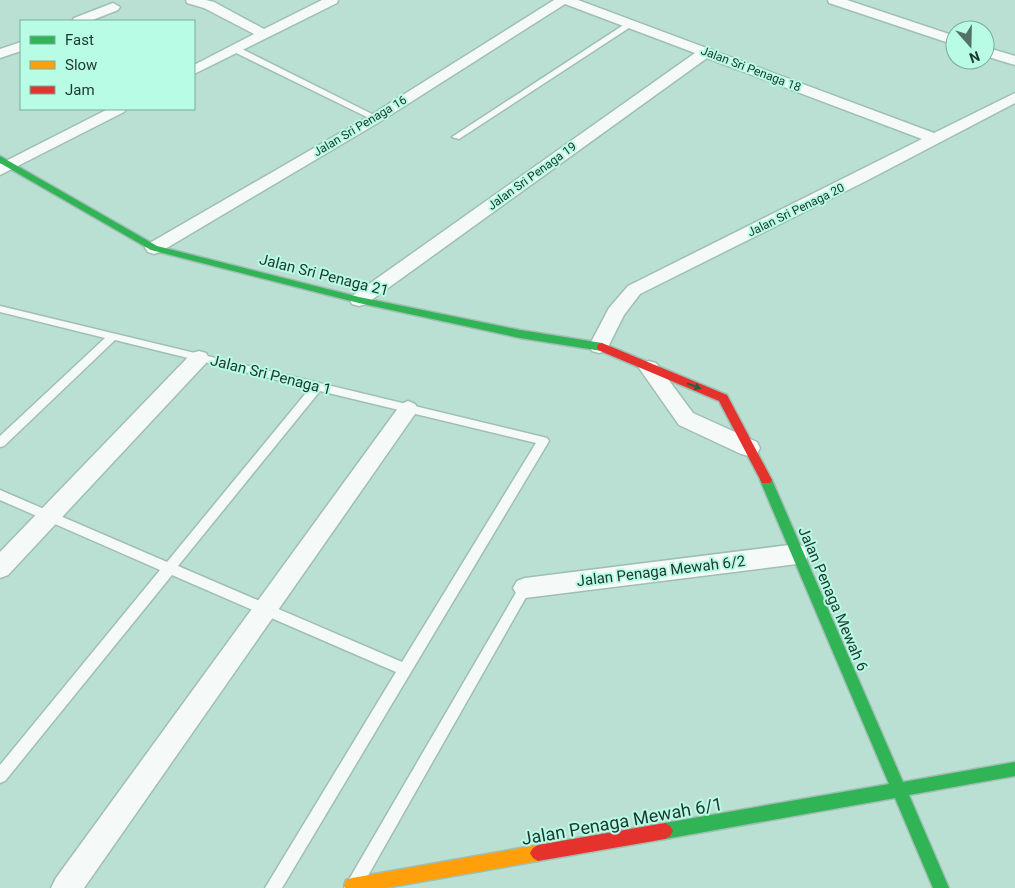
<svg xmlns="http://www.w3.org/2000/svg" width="1015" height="888" font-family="Roboto,sans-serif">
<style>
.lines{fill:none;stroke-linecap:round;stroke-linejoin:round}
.lane-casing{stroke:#a0beb4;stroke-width:3}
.street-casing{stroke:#a0beb4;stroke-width:3}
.fast-casing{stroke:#a0beb4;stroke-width:3}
.slow-casing{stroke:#a0beb4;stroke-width:3}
.jam-casing{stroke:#a0beb4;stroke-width:3}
.lane{fill:#f5faf8;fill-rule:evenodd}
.street{fill:#f5faf8;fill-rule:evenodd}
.fast{fill:#30b455;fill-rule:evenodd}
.slow{fill:#ff9f0a;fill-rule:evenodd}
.jam{fill:#e5322d;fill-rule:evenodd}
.oneway{fill:#22633c}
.labels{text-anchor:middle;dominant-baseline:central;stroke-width:4;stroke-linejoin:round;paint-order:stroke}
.far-street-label{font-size:12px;fill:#1b372f;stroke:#b8fce5}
.street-label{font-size:15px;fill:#1b372f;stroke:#b8fce5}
.near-street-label{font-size:18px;fill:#1b372f;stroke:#b8fce5}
</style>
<rect width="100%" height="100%" fill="#bae0d3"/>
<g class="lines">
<defs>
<path id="lane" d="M628,22L635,24L459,139L452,137Z
M232,47H238L380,118L373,120L232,51Z
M0,306L543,437L547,438L549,441L282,888H265L396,672L172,575L5,781L0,783V765L160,570L0,500V490L167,562L310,388L115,340L4,446L0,447V436L105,338L0,312ZM320,391L536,443L402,662L178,566Z
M525,583L529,584L531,588L529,592L361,888H344L521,584Z"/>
<path id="street" d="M186,0H206L214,2L264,29L322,0H338L337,3L194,74V65L254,34L204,8L187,3Z
M554,0H578L934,133L1015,93V103L866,181L640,294L624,315L606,351L599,353L592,351L589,346L609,308L628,286L922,139L707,58L366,304L359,306L352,304L350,300L352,296L695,53L565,4L381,121L160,252L154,254L148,252L145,248L148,244L371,115Z
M828,0H847L955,36V45L829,3Z
M113,3L120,7L118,10L90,21H72L74,18Z
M21,42V51L0,58V49Z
M985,47L1015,56V65L985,56Z
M108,109H126L124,112L0,175V164Z
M199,351L206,353L209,358L206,363L8,575L0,578V552L192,353Z
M649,361L656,363L693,413L757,442L760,448L757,454L749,456L741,454L679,425L639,368L642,363Z
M408,401L415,404L418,409L415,414L84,888H51L56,878L401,404Z
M797,544L805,547L809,554L805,561L797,564L525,598L517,595L513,588L517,581L525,578Z"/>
<path id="fast" d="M0,156L157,246L359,297L520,330L602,343L607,347L602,351L520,338L359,303L151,250L0,163Z
M766,475L770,477L772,480L903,782L1015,762V776L909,795L949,888H933L895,798L665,839L660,836L657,831L660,826L665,823L889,784L760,480L762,477Z"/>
<path id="slow" d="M538,845L543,848L546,853L543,858L538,861L385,888H345L344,886L346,880L352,878Z"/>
<path id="jam" d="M602,343L727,395L772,480L770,483H762L719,401L598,350L597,347L598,344Z
M665,823L670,826L673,831L670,836L665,839L538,861L533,858L530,853L533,848L538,845Z"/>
</defs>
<!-- lane casing -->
<use href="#lane" class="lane-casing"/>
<!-- street casing -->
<use href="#street" class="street-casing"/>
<!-- fast casing -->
<use href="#fast" class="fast-casing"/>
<!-- slow casing -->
<use href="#slow" class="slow-casing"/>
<!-- jam casing -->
<use href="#jam" class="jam-casing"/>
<!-- lane -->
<use href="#lane" class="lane"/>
<!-- street -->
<use href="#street" class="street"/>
<!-- fast -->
<use href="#fast" class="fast"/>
<!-- slow -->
<use href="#slow" class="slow"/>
<!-- jam -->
<use href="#jam" class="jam"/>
</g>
<!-- one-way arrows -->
<defs><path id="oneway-solid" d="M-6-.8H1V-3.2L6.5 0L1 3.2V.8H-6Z" transform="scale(1.25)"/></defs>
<use class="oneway" href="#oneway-solid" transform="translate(694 386) rotate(22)"/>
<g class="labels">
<!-- far-street labels -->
<g class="far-street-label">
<text transform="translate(751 69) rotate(21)">Jalan Sri Penaga 18</text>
<text transform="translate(360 126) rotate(-31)">Jalan Sri Penaga 16</text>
<text transform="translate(532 176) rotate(-36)">Jalan Sri Penaga 19</text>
<text transform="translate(796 210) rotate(-26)">Jalan Sri Penaga 20</text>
</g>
<!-- street labels -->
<g class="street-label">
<text transform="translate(324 275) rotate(14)">Jalan Sri Penaga 21</text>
<text transform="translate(271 375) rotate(14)">Jalan Sri Penaga 1</text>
<text transform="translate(661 571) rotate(-7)">Jalan Penaga Mewah 6/2</text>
<text transform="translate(833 599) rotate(67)">Jalan Penaga Mewah 6</text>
</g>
<!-- near-street labels -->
<g class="near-street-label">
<text transform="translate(622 821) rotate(-10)">Jalan Penaga Mewah 6/1</text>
</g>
</g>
<!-- legend -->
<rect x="20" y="20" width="175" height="90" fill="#b8fce5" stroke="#79ad9c"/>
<rect x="30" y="36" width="25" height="8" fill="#30b455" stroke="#79ad9c"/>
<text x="65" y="45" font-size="15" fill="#1b372f">Fast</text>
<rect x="30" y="61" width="25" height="8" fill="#ff9f0a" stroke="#79ad9c"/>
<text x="65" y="70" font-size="15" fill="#1b372f">Slow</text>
<rect x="30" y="86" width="25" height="8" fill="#e5322d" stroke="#79ad9c"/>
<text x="65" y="95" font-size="15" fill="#1b372f">Jam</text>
<!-- north arrow -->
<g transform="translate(970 45) rotate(160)"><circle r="24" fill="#b8fce5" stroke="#79ad9c"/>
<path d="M0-4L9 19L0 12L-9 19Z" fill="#537268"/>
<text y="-8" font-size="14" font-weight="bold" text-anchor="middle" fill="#1b372f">N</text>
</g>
</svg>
